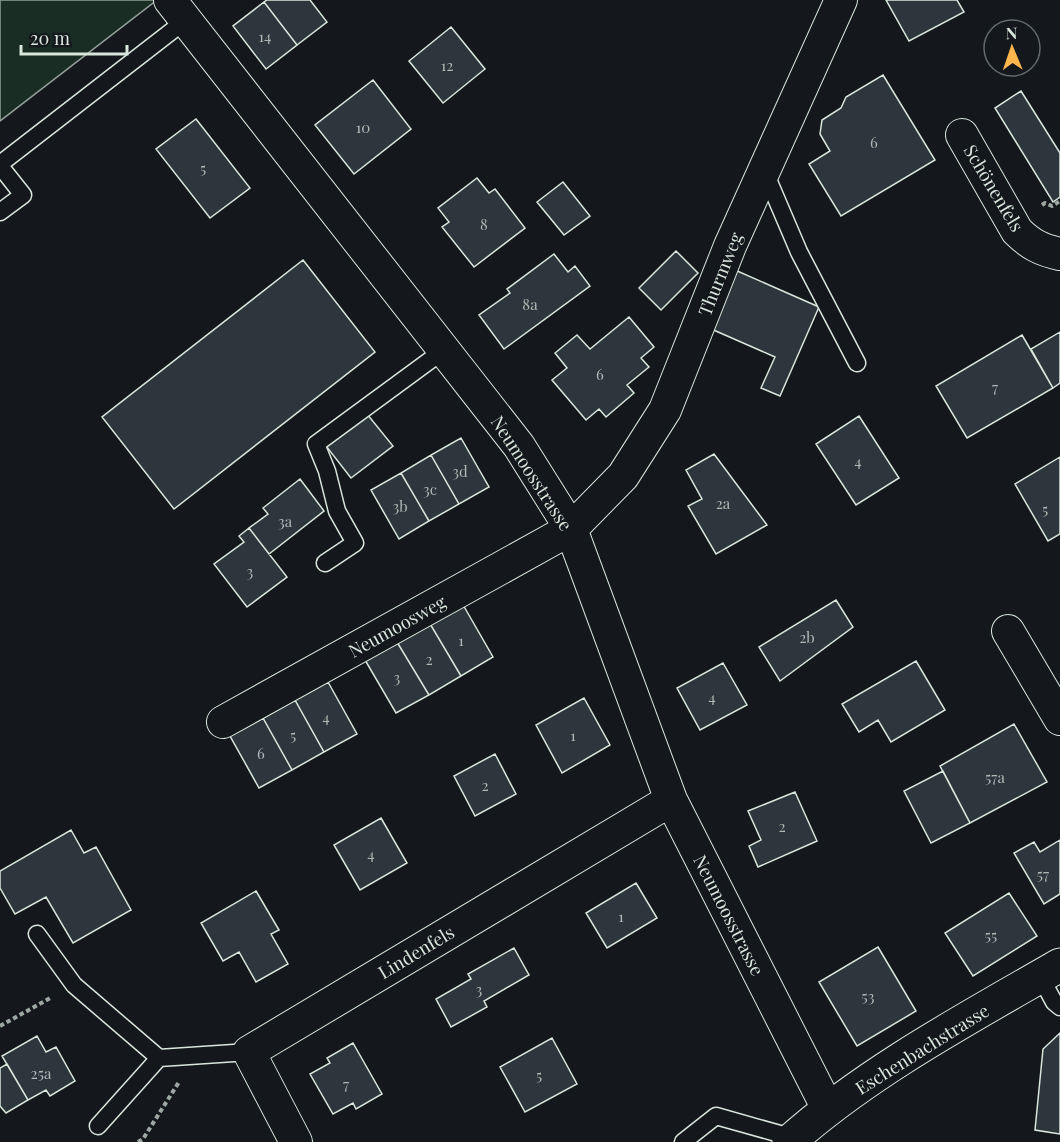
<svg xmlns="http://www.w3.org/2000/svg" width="1060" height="1142" font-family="'Playfair Display',serif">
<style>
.green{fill:#1a2d24;stroke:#939e99;stroke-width:1.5}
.building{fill:#2c363c;stroke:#d8e6dc;stroke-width:1.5}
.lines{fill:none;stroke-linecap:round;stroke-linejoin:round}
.lane-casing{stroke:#d8e6dc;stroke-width:19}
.street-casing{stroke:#d8e6dc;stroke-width:34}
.secondary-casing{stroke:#d8e6dc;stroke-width:35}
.path{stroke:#9da8a2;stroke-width:4;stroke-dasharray:4.5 3;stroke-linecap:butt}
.lane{stroke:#14181c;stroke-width:16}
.street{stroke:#14181c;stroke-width:32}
.secondary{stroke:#14181c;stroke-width:33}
.labels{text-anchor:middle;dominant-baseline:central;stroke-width:4.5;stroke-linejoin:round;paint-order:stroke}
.number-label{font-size:15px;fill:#adbab4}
.street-label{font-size:18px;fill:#d8e6dc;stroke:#14181c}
</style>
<rect width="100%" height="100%" fill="#14181c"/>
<!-- green -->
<path class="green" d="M0,0H157L0,121Z"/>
<!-- building -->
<path class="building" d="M267,0H310L327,22L297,45L264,2Z
M886,0H957L964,12L909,41Z
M264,2L297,45L266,69L233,26Z
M451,27L485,69L443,103L409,61Z
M883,75L935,160L841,216L809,164L830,151L820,134L822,120L841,108L846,97Z
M373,80L411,129L354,174L315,125Z
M1021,91L1060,153V197L1053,202L995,108Z
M196,119L250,188L210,218L156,149Z
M477,178L489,193L495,189L525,228L474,267L442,227L449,222L438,208Z
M563,182L590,216L564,235L537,202Z
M676,251L698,273L661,310L639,288Z
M554,254L568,272L575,266L590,286L504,349L479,315L510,293L507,289Z
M303,260L375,352L174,509L102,417Z
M735,270L819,307L780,396L761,388L775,357L709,328Z
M629,317L654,347L641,358L649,367L627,385L634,393L606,417L599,409L586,420L552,380L567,368L555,353L577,335L590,349Z
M1060,332V383L1053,388L1031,349Z
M1022,335L1053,388L967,438L936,386Z
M367,414L393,446L351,478L326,446Z
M859,416L899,478L856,505L816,444Z
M461,438L489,487L459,504L431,455Z
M714,454L767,525L716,554L688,506L702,499L686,470Z
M431,455L459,504L429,521L401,473Z
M1060,457V534L1048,541L1015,484Z
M401,473L429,521L399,539L371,490Z
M300,479L324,511L269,554L249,528L268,514L263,508Z
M249,528L287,577L247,607L214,564L244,542L239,536Z
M836,600L853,627L780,681L759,647Z
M462,603L493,657L461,676L429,622Z
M429,622L461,676L429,695L397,642Z
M397,642L429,695L396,713L365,660Z
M916,661L945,710L891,742L878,720L859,732L842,704Z
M723,663L747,705L700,730L677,688Z
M328,682L357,734L324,752L295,700Z
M584,698L610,745L562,773L536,725Z
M295,700L324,752L292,770L263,718Z
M263,718L292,770L259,788L230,736Z
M1014,724L1047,782L970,823L940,766Z
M495,754L516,794L475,816L454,776Z
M943,771L970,823L931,843L904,791Z
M795,792L817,841L758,867L749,846L761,840L748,811Z
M381,818L407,863L360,890L334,845Z
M71,830L84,853L96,847L131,910L73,943L46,897L15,914L0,888V871Z
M1060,840V894L1044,904L1014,853L1034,842L1040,852Z
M636,883L657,918L607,948L586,913Z
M256,891L279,930L271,934L288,964L256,982L239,952L223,961L201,923Z
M1009,893L1037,936L973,976L945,933Z
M878,947L916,1011L857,1046L819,982Z
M514,948L529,975L484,1001L487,1007L451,1027L436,999L471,979L468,974Z
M1060,1033V1134L1035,1130L1043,1049Z
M37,1036L46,1052L56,1047L75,1081L50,1096L46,1090L28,1100L2,1056Z
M552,1038L577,1084L525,1112L500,1067Z
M353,1043L382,1094L356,1109L353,1103L333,1114L310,1074L330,1063L327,1058Z
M7,1064L28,1100L6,1113L0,1106V1068Z"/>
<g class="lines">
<defs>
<path id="lane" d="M0,164L186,20
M0,166L23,195L0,212
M764,170L799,252L857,363
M325,563L355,543L337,511L327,471L316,444L444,350
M37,934L74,985L159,1058L249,1052
M1040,976L1054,1002L1060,1007
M98,1126L159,1058
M683,1142L716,1116L794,1138"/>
<path id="street" d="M170,0L519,446L571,529L671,800L828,1109
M962,135L1017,231C1030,244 1041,250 1060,254
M1008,631L1060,719
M223,722L571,529L623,476L665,410L730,246L841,0
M296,1142L249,1052L671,800"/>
<path id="secondary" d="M789,1142C867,1072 970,1017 1060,965"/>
</defs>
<!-- lane casing -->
<use href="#lane" class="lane-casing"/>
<!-- street casing -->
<use href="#street" class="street-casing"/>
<!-- secondary casing -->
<use href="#secondary" class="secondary-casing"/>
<!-- path -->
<path class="path" d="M1042,205L1045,203L1052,206L1060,201
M0,1026L52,997
M138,1142L143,1139L179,1082"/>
<!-- lane -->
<use href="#lane" class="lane"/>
<!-- street -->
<use href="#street" class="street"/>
<!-- secondary -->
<use href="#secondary" class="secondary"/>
</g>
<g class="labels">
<!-- number labels -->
<g class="number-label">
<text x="265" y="36">14</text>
<text x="447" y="65">12</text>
<text x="363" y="127">10</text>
<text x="874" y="142">6</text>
<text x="203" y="168">5</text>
<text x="484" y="224">8</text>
<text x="530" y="304">8a</text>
<text x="600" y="374">6</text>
<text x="995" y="387">7</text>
<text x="858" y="461">4</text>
<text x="460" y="471">3d</text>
<text x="430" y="489">3c</text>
<text x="723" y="503">2a</text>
<text x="400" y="506">3b</text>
<text x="1045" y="509">5</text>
<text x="285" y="521">3a</text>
<text x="250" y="571">3</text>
<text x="807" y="637">2b</text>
<text x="461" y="640">1</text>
<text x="429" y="659">2</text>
<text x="397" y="677">3</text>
<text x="712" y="697">4</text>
<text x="326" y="717">4</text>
<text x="293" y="735">5</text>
<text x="573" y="735">1</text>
<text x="261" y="753">6</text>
<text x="995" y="777">57a</text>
<text x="485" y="785">2</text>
<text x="782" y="826">2</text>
<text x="371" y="854">4</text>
<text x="1043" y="874">57</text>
<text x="621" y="916">1</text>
<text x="991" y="935">55</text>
<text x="479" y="989">3</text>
<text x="868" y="996">53</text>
<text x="41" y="1073">25a</text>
<text x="539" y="1075">5</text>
<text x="346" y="1084">7</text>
</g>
<!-- street labels -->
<g class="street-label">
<text transform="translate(994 188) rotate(59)">Schönenfels</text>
<text transform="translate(720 274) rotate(-68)">Thurmweg</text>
<text transform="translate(532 473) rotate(57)">Neumoosstrasse</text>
<text transform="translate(397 626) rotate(-29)">Neumoosweg</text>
<text transform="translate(729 915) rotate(63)">Neumoosstrasse</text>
<text transform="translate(416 952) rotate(-31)">Lindenfels</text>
<text transform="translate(922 1049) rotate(-32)">Eschenbachstrasse</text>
</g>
</g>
<!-- north arrow -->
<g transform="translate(1012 48) rotate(358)"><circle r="28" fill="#14181c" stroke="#626a69" stroke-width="1.5"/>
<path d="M0-4.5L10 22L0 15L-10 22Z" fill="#ffb74d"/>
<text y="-9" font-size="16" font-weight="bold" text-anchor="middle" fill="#d8e6dc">N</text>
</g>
<!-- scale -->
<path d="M21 45v9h106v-9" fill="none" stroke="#d8e6dc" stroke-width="3"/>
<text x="30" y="45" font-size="18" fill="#d8e6dc" stroke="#14181c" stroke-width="4.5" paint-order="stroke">20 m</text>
</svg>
